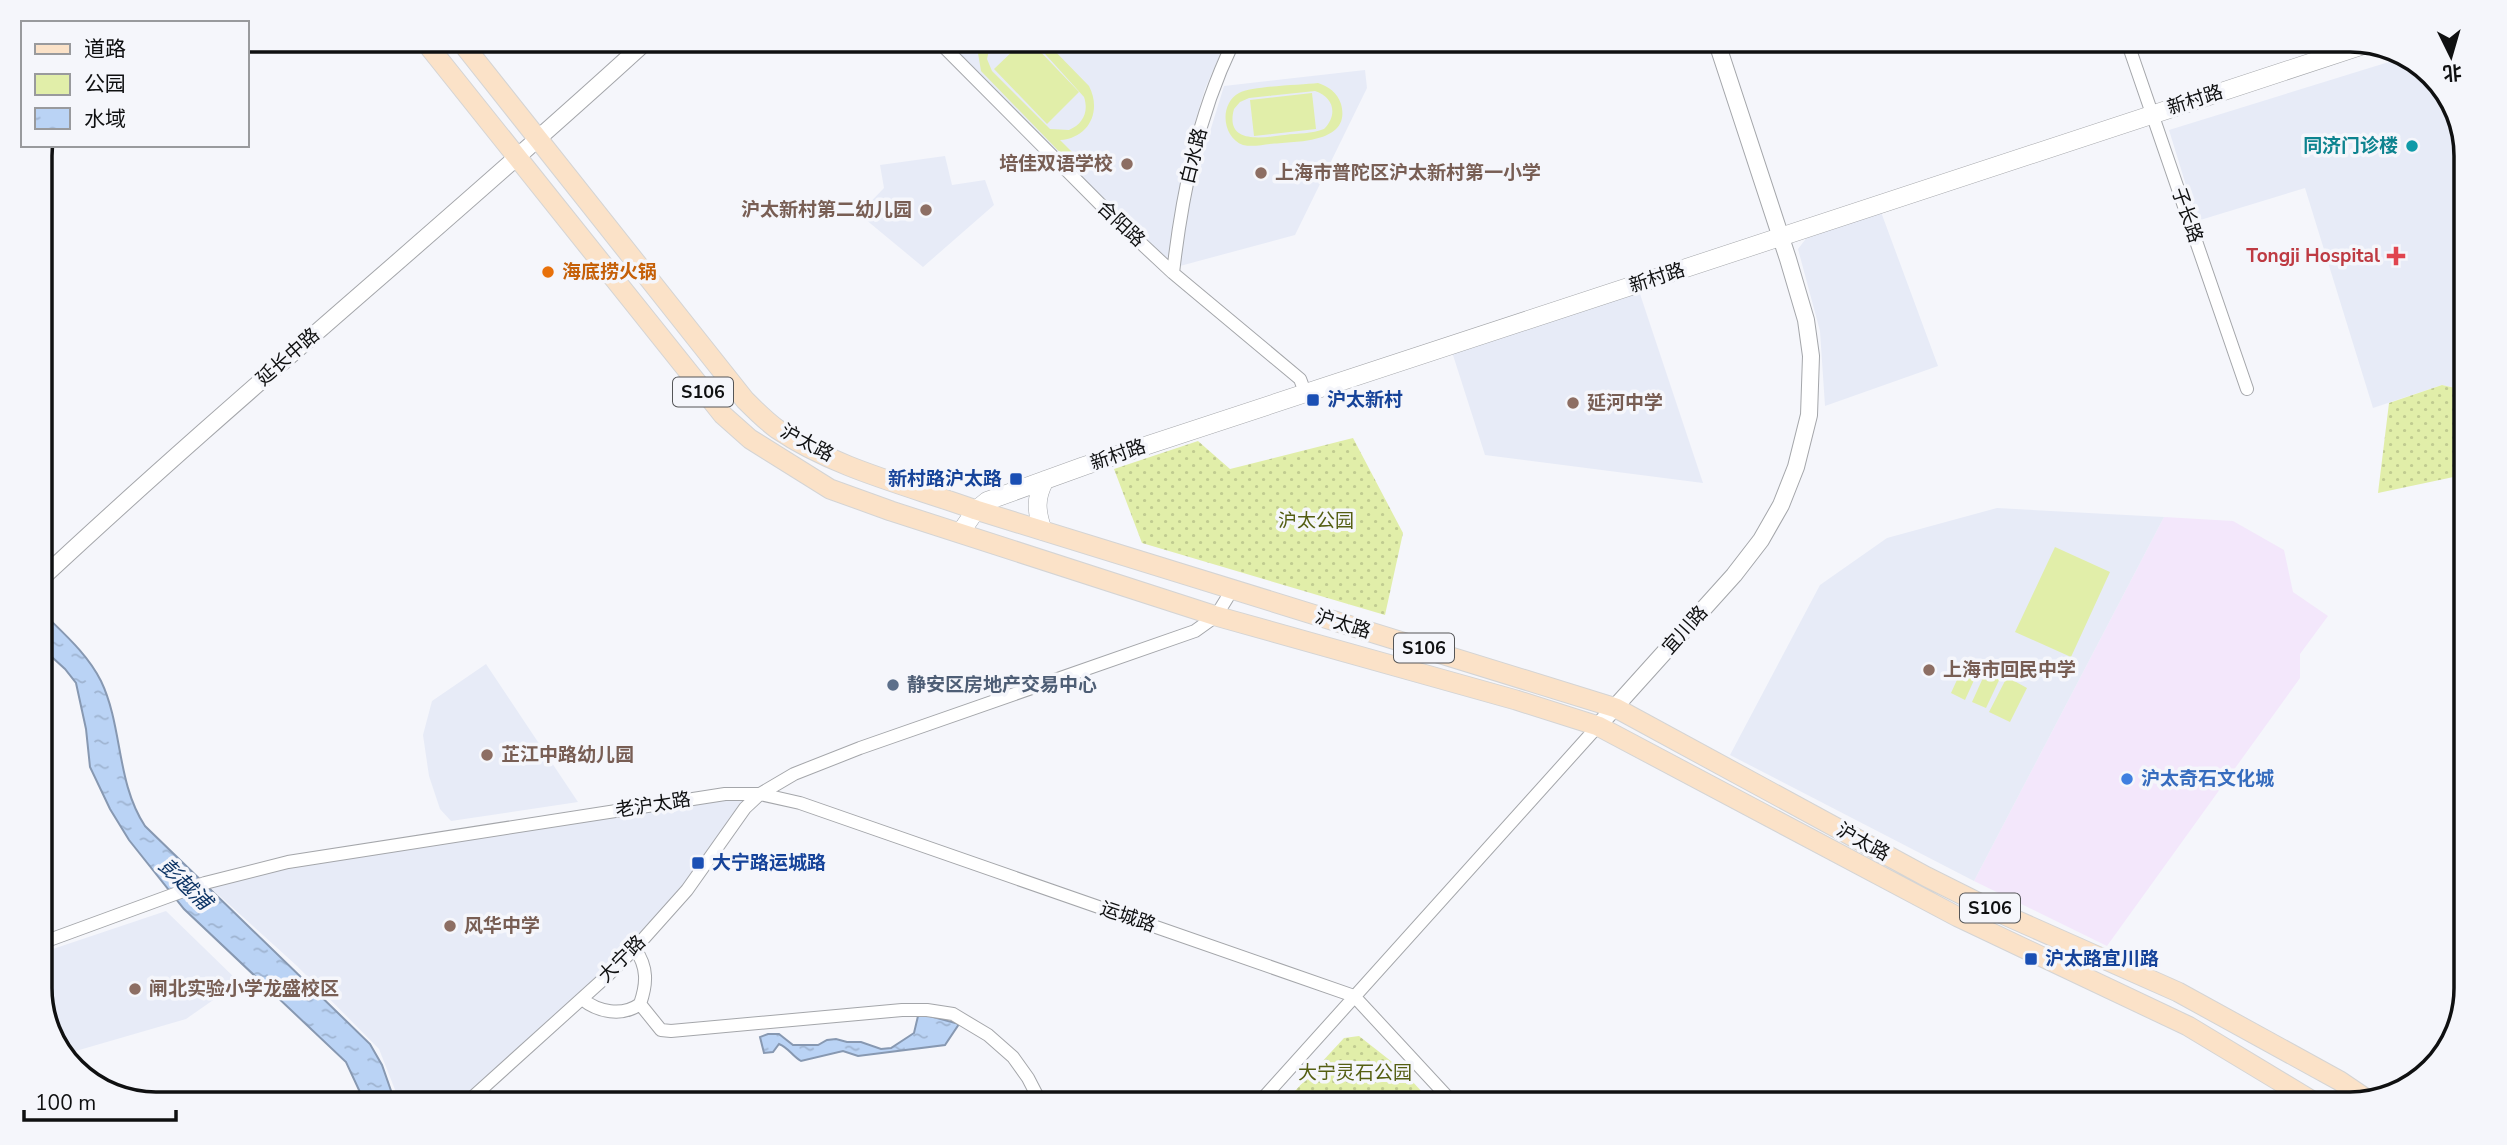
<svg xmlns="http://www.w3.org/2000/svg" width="2507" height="1145" font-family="'Nunito Sans','Noto Sans SC',sans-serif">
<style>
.commercial{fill:#f3e7fb}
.built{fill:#e7ebf7}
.green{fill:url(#green-dots)}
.pitch{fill:#e1eea9;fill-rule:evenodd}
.water{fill:url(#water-ripples);stroke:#8798b1;stroke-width:2}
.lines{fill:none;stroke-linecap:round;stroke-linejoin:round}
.minor-casing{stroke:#a4a6aa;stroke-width:14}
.tertiary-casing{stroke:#a4a6aa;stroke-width:18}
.secondary-casing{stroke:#a4a6aa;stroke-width:19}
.primary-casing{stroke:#d4d4d4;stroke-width:21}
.minor{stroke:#fff;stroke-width:12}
.tertiary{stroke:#fff;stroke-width:16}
.secondary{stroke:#fff;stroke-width:18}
.primary{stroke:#fbe2c8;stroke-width:19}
.culture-dot{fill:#0f9aa8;stroke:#f5f6fb;stroke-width:2.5}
.education-dot{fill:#8d6e63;stroke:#f5f6fb;stroke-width:2.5}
.health-dot{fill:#e0444e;stroke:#f5f6fb;stroke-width:2.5}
.food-dot{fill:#e8710a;stroke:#f5f6fb;stroke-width:2.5}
.transit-dot{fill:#1a4fb4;stroke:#f5f6fb;stroke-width:2.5}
.service-dot{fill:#5c6f8a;stroke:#f5f6fb;stroke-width:2.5}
.shop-dot{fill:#3f7fe0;stroke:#f5f6fb;stroke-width:2.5}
.labels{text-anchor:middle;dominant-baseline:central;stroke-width:7;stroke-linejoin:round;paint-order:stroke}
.shield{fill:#f5f6fb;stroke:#545557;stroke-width:2}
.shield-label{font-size:18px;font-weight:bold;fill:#0f1011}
.street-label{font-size:19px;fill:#0f1011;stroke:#f5f6fb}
.culture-label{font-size:19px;font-weight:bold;fill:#0d838f;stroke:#f5f6fb;text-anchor:end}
.education-label{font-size:19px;font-weight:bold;fill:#785e54;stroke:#f5f6fb;text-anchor:start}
.health-label{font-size:19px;font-weight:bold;fill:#be3a42;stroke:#f5f6fb;text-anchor:end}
.food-label{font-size:19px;font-weight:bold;fill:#c56008;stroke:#f5f6fb;text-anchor:start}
.transit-label{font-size:19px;font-weight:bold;fill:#164399;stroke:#f5f6fb;text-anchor:start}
.park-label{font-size:19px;fill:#545e12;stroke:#f5f6fb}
.service-label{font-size:19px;font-weight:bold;fill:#4e5e75;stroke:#f5f6fb;text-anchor:start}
.shop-label{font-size:19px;font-weight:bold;fill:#366cbe;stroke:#f5f6fb;text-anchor:start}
.water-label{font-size:21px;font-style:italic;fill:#0d3465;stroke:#f5f6fb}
.rim{fill:none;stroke:#0f1011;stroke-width:3.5}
</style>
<defs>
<pattern id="green-dots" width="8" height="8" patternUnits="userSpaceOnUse" patternTransform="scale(1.75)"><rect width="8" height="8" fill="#e1eea9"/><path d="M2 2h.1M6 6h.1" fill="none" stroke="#c0cb90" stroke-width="1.8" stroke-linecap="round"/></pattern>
<pattern id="water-ripples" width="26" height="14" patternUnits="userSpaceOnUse" patternTransform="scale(1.75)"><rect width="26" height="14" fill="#bad3f5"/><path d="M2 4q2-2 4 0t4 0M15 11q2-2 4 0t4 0" fill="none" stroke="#9fb4d1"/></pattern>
</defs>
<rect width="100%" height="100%" fill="#f5f6fb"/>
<!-- commercial -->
<path class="commercial" d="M2164,517L2233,521L2284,550L2293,592L2328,616L2300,654V678L2107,946L1974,881Z"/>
<!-- built -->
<path class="built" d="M1224,45L1205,89L1190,138L1169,260L1114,209L952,46Z
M2405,57L2447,92L2467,149L2464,390L2442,385L2373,408L2305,188L2197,221L2169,130Z
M1365,70L1367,88L1295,235L1180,266L1186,219L1193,187L1224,86Z
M945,156L952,185L985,180L994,205L923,267L859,214L884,188L880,165Z
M1881,212L1938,366L1825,406L1820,331L1798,249L1808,236Z
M1639,291L1703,483L1485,455L1452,352Z
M1997,508L2164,517L1974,881L1730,755L1820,585L1887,538Z
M486,664L578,802L451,821L440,809L429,776L423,735L432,701Z
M726,799H749L681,889L615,963L457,1105H401L379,1049L297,966L211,888L291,867Z
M166,911L239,982L186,1019L62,1055L41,997V953Z"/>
<!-- green -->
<path class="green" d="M2442,385L2464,390L2463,475L2378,493L2389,403Z
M1353,438L1403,533L1385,615L1142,543L1114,469L1198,441L1230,469Z
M1359,1036L1401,1069L1434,1105H1282L1344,1038Z"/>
<!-- pitch -->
<path class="pitch" d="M1019,45H1034L1079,92L1047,124L994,69Z
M1037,45H1049L1089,86C1102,111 1089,138 1060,140L1085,165L1078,171L981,71L978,53L980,46H990L987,59L992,71L1050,129L1069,130C1083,124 1089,112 1084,97Z
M1318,83C1329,87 1337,92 1341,104C1352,144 1295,141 1270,144C1262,145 1252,147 1243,145C1222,137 1219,104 1239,93C1253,86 1301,85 1318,83ZM1315,91C1334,97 1338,115 1324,129C1312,134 1298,133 1285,135C1265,137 1224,146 1234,109L1240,102L1249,98Z
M1312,93L1316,129L1254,136L1250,100Z
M2055,547L2110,572L2071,657L2015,632Z
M1966,660L1980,667L1965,700L1951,693Z
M1987,669L2001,676L1986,708L1972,702Z
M2007,677L2027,688L2010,722L1989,712Z"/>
<!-- water -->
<path class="water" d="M41,611C62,632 87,653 101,681C123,727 116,782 145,826L370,1044L382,1065L396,1105H366L346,1062L184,909L129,840L110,809L90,767L86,729L76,683L65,669L41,647Z
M926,1015L959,1024L945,1045L858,1056L843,1051L801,1061C792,1056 789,1048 779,1044L773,1052L764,1053L760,1037L768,1034H779L793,1045H818L827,1040L836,1039L847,1042H861L881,1049L891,1048L914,1033L918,1016Z"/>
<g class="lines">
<defs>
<path id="minor" d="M2127,41L2247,389
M943,46L1113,217L1173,273L1300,379L1305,392
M1173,273C1182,194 1198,116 1232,45
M41,943L205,883L288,862L725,794H760L800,803L1354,996L1455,1105
M635,949C648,967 647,984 640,1004L661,1030L671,1031L902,1010H927L953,1014L988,1035L1013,1057L1028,1078L1042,1105
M582,999C598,1012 622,1017 640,1004
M464,1105L608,975L637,946L687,890L745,808L760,794L794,774L860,748L1195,631L1216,616L1232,590
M1257,1105L1598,726"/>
<path id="tertiary" d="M41,579C236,397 443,227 640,47
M1598,726L1734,575L1761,540L1781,505L1796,467L1809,415L1811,356L1806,320L1788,259L1717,43"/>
<path id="secondary" d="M1043,531C1036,511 1035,498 1045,480
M960,533L976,510L987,501L1084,466L2367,44"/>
<path id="primary" d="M430,48L723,415L750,439L830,489L891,511L1216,616L1516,700L1598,726L1958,917L2188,1026L2319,1105
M466,48L745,400C755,410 766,421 777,429C836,469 910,486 976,510L1616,708L1927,877L1991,909L2178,992L2340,1081L2368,1100"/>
</defs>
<!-- minor casing -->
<use href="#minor" class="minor-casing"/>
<!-- tertiary casing -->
<use href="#tertiary" class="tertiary-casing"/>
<!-- secondary casing -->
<use href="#secondary" class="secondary-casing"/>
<!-- primary casing -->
<use href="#primary" class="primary-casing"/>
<!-- minor -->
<use href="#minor" class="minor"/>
<!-- tertiary -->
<use href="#tertiary" class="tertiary"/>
<!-- secondary -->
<use href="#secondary" class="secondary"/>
<!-- primary -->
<use href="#primary" class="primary"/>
</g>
<!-- markers -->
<circle class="culture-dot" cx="2412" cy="146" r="7"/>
<g class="education-dot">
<circle cx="1127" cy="164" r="7"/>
<circle cx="1261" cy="173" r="7"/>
<circle cx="926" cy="210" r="7"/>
<circle cx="1573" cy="403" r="7"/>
<circle cx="1929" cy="670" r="7"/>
<circle cx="487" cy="755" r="7"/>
<circle cx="450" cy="926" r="7"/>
<circle cx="135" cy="989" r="7"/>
</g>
<path class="health-dot" d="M2392.5 245.5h7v7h7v7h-7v7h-7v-7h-7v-7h7z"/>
<circle class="food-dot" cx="548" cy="272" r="7"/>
<g class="transit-dot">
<rect x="1306" y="393" width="14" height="14" rx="3.5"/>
<rect x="1009" y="472" width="14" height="14" rx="3.5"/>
<rect x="691" y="856" width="14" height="14" rx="3.5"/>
<rect x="2024" y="952" width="14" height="14" rx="3.5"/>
</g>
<circle class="service-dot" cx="893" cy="685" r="7"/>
<circle class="shop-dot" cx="2127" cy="779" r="7"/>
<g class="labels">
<!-- shield labels -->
<g class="shield">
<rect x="673" y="377.5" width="60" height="29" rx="5"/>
<rect x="1394" y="633.5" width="60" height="29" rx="5"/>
<rect x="1960" y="893.5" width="60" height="29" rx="5"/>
</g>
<g class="shield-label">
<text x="703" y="392">S106</text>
<text x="1424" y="648">S106</text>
<text x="1990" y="908">S106</text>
</g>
<!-- street labels -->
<g class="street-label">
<text transform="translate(2195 100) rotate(-18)">新村路</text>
<text transform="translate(1194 156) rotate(-76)">白水路</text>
<text transform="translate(2187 215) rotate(71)">子长路</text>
<text transform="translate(1121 224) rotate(43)">合阳路</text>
<text transform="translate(1657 278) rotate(-18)">新村路</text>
<text transform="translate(288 357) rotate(-41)">延长中路</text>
<text transform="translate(807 443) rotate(28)">沪太路</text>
<text transform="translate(1118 455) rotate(-19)">新村路</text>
<text transform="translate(1343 624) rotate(17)">沪太路</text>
<text transform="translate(1685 630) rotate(-48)">宜川路</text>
<text transform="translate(653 805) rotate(-9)">老沪太路</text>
<text transform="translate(1863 842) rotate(29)">沪太路</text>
<text transform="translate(1128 917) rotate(19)">运城路</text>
<text transform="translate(622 959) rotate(-45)">大宁路</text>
</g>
<!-- culture labels -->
<g class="culture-label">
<text x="2398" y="146">同济门诊楼</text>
</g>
<!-- education labels -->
<g class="education-label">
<text x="1113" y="164" text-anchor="end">培佳双语学校</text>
<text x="1275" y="173">上海市普陀区沪太新村第一小学</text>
<text x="912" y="210" text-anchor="end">沪太新村第二幼儿园</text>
<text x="1587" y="403">延河中学</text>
<text x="1943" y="670">上海市回民中学</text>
<text x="501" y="755">芷江中路幼儿园</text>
<text x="464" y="926">风华中学</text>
<text x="149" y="989">闸北实验小学龙盛校区</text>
</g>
<!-- health labels -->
<g class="health-label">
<text x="2380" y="256">Tongji Hospital</text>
</g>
<!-- food labels -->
<g class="food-label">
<text x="562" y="272">海底捞火锅</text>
</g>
<!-- transit labels -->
<g class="transit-label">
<text x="1327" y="400">沪太新村</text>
<text x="1002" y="479" text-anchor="end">新村路沪太路</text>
<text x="712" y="863">大宁路运城路</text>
<text x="2045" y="959">沪太路宜川路</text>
</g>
<!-- park labels -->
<g class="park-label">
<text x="1316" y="521">沪太公园</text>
<text x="1355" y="1073">大宁灵石公园</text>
</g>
<!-- service labels -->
<g class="service-label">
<text x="907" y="685">静安区房地产交易中心</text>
</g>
<!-- shop labels -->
<g class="shop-label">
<text x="2141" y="779">沪太奇石文化城</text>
</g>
<!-- water labels -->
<g class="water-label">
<text transform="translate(185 884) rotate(44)">彭越浦</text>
</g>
</g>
<!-- crop -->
<path d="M0 0H2507V1145H0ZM156 52H2350A104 104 0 0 1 2454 156V988A104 104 0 0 1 2350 1092H156A104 104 0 0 1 52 988V156A104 104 0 0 1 156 52Z" fill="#f5f6fb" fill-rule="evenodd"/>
<path class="rim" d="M156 52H2350A104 104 0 0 1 2454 156V988A104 104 0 0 1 2350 1092H156A104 104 0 0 1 52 988V156A104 104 0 0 1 156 52Z"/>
<!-- legend -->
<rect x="21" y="21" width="228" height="126" fill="#f5f6fb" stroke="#999a9d" stroke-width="2"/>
<rect x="35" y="44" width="35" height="10" fill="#fbe2c8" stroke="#999a9d" stroke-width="2"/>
<text x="84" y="56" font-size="21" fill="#0f1011">道路</text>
<rect x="35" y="74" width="35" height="21" fill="#e1eea9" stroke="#999a9d" stroke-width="2"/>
<text x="84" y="91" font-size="21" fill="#0f1011">公园</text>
<rect x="35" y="108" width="35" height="21" fill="url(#water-ripples)" stroke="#999a9d" stroke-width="2"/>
<text x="84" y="126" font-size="21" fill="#0f1011">水域</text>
<!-- north arrow -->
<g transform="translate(2451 56) rotate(175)" stroke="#f5f6fb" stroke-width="5" paint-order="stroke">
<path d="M0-5L12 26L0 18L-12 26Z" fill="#0f1011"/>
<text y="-10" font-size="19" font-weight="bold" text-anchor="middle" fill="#0f1011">北</text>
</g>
<!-- scale -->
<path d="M24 1110v10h152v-10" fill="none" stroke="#0f1011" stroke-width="3.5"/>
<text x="35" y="1110" font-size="21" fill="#0f1011" stroke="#f5f6fb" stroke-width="5" paint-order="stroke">100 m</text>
</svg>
